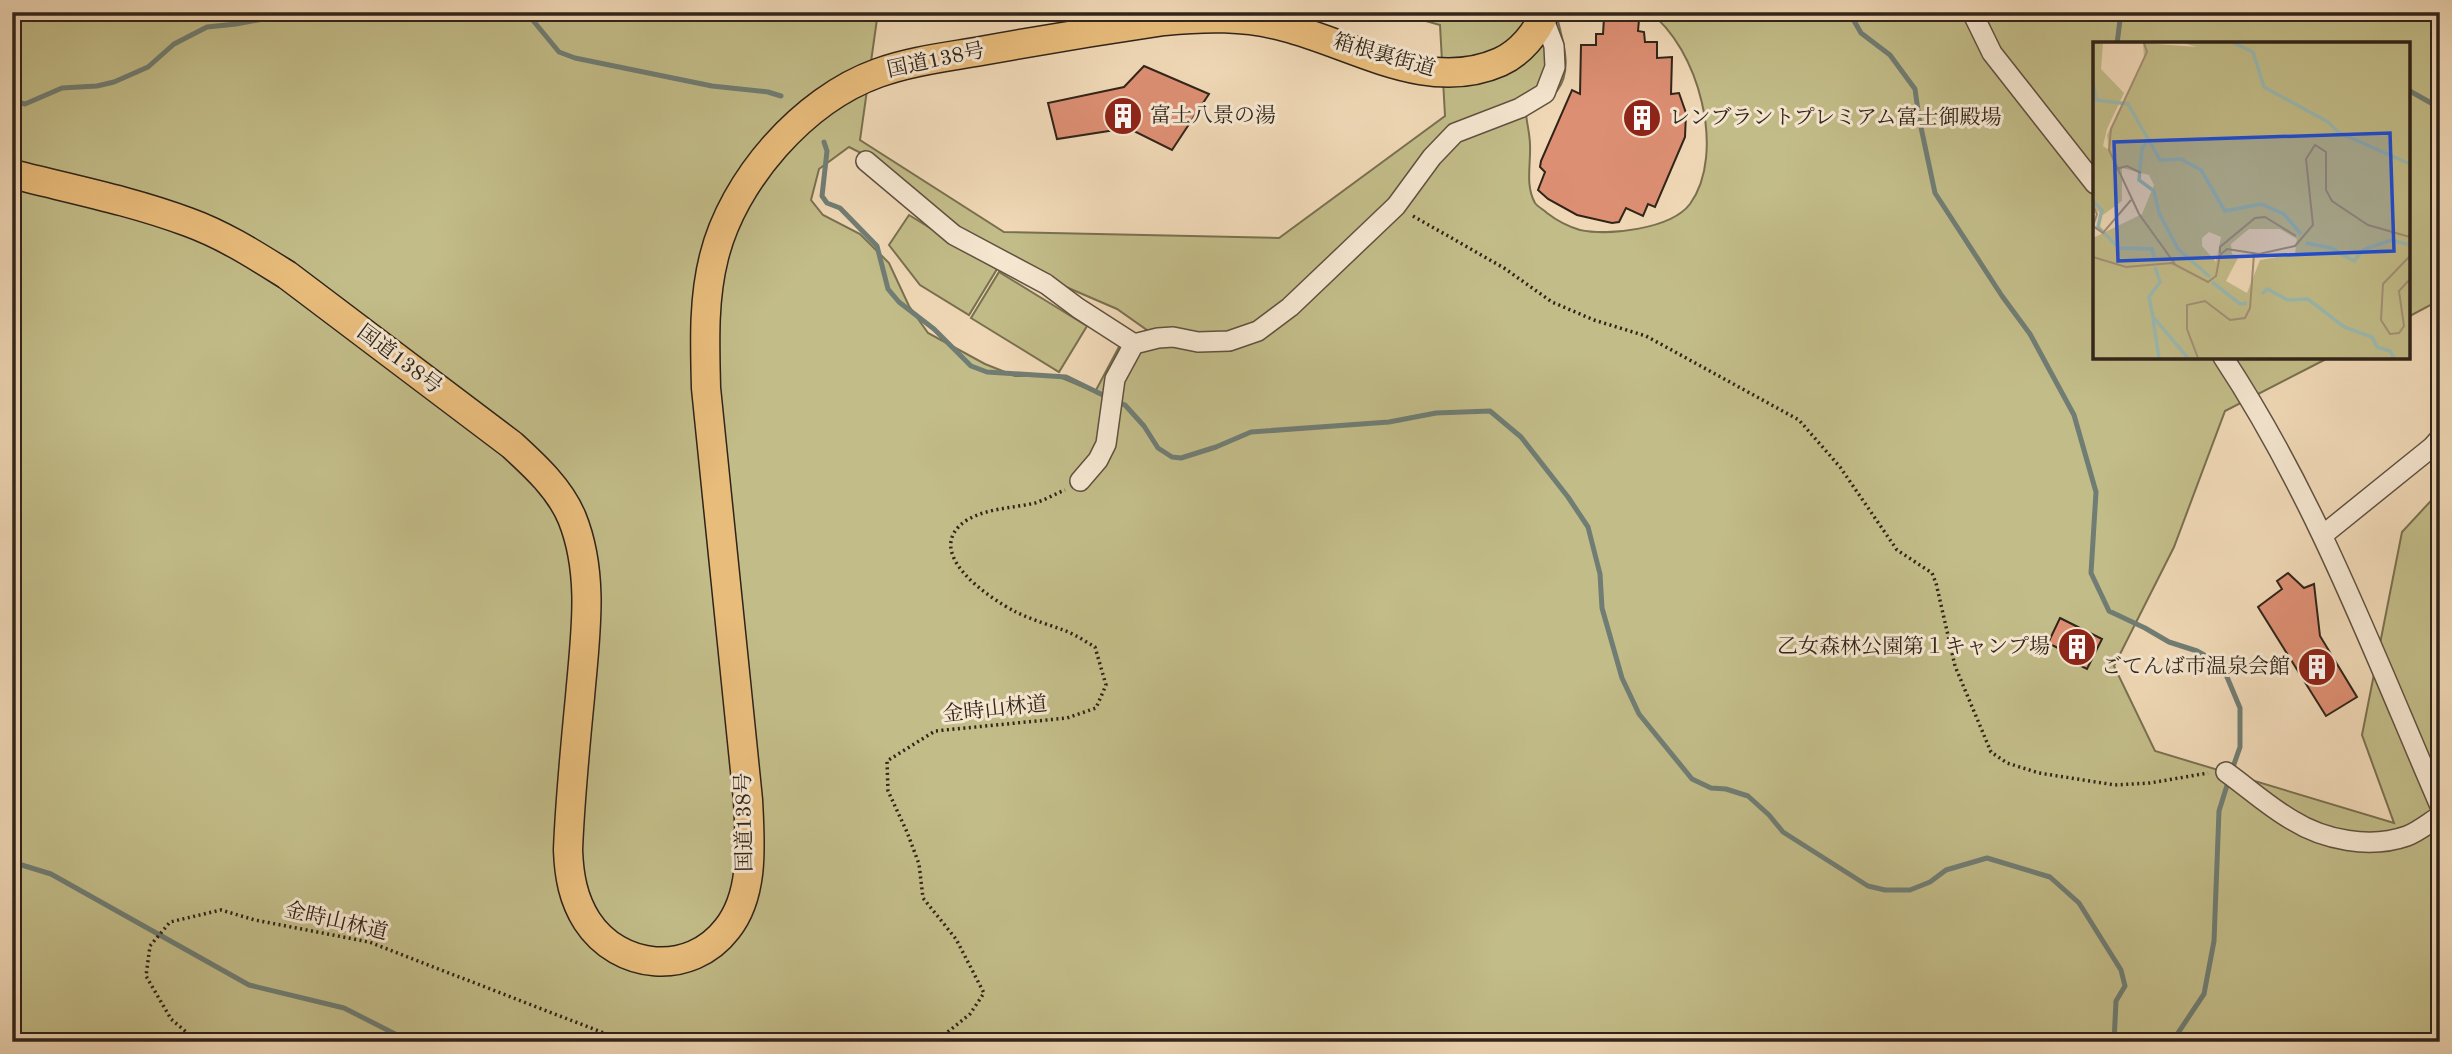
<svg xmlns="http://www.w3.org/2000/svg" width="2452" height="1054" font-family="'Old Standard TT','Noto Serif JP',serif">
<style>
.green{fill:#c2bc88;stroke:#797050;stroke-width:2;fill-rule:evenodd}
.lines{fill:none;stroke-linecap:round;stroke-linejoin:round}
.stream{stroke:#707d74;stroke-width:5}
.building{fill:#dd8f73;stroke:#302419;stroke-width:2}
.minor-casing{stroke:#605140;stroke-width:22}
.highway-casing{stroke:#302419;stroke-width:31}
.path{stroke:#302419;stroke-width:3.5;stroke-dasharray:2 3.5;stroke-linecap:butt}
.minor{stroke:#f5e6d0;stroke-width:19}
.highway{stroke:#e8bc7b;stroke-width:28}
.labels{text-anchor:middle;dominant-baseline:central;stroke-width:6;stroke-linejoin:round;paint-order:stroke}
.street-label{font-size:21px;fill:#302419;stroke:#f5e6d0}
.poi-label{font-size:21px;fill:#302419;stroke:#f5e6d0;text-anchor:start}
.inset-river{fill:none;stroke:#9ab9b1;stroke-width:3.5}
.inset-road{fill:none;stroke:#a39077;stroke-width:2}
.view{fill:#1d4ed8;fill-opacity:0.15;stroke:#1d4ed8;stroke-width:3.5}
.inset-edge{fill:none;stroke:#302419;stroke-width:3.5}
</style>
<rect width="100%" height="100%" fill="#f0d8b6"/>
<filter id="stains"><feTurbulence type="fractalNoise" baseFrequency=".00286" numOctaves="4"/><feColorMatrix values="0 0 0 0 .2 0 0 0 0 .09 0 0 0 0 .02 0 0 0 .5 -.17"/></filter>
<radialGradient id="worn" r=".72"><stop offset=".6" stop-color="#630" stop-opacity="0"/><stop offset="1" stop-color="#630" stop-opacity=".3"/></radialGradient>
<!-- green -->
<path class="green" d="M12,12H878L860,140L1004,232L1279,238L1445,116L1440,25L1394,12H1566L1558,21C1563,42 1573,70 1557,91C1550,100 1535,107 1526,114C1527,124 1530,135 1530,145C1531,164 1525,185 1535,203C1538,207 1544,210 1547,213C1556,220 1570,227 1580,230C1609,236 1671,229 1690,204C1727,153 1698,47 1649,12H2440V300L2408,317V44H2095V357H2330L2225,411L2174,547L2114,666L2155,751L2394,823L2362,735L2402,532L2440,491V1042H12ZM849,147L871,158L972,240L1043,277L1117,309L1151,333L1121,343L1095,392L1055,375L1015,376L985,364L928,333L909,306L889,263L860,234L823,215L811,200L819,169Z
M909,215L997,269L969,315L920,285L889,245Z
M999,272L1087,326L1059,372L971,318Z"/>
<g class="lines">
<!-- stream -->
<path class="stream" d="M526,12L559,52L575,58L712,86L768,92L781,96
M1849,12L1861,33L1890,55L1915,89L1919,118L1935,193L2002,296L2030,334L2074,415L2096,492L2091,573L2109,611L2145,628L2169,642L2197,651L2222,665L2240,708V747L2232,770
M2117,44L2121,12
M2408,90L2440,108
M12,101L25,104L62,88L97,86L114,82L148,67L174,44L207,27L236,24L273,17L280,12
M824,142L827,151L822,196L827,203L840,208L877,246L888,289L899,302L934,329L971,366L987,372L1066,377L1107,397
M1116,401L1125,405L1144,426L1158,448L1172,457L1181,458L1216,447L1251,432L1389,422L1436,413L1490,411L1521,437L1568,497L1588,527L1600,574L1602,608L1622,678L1639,714L1692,779L1711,788L1726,789L1748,796L1769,815L1783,832L1868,886L1885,890H1910L1930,882L1946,870L1987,858L2050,877L2079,903L2121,970L2125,986L2116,1001L2114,1042
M12,862L51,874L249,985L344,1008L411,1042
M2172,1042L2204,994L2214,941L2219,811L2229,779"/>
</g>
<!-- building -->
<path class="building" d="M1613,12H1628L1633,15L1639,20L1638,31L1644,32L1645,42H1657V58L1672,57L1671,94L1679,93L1686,113L1685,137L1655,207L1648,204L1643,216L1626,208L1619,222L1612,223L1577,215L1548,199L1538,190L1545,172L1540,167L1541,161L1572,90L1580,94L1581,45H1596V34H1603L1604,18Z
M1144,66L1209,94L1172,150L1128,128L1057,139L1048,103L1124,87Z
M2288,573L2304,588L2314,584L2320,636L2357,697L2326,716L2258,607L2282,589L2277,581Z
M2060,618L2102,639L2087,669L2062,657L2064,651L2048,643Z"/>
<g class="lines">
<defs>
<path id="minor" d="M1972,12L1992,53L2095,184
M866,161L954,235L1046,284L1078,308L1134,344L1158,338L1173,337L1198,342L1229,341L1258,331L1290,307L1396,206L1432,157L1455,133L1520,108L1545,93L1555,67L1554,46L1543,17
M2223,357C2315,496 2374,654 2440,806
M1080,481L1098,460L1106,444L1115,379L1134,344
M2323,535L2432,447L2440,438
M2226,772C2247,787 2269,807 2292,820C2324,840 2370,849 2407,836C2418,832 2430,822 2440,816"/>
<path id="highway" d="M12,174C71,189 132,201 188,222C224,235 255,255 287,275L512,445C535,466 560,489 572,518C595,575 585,637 580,697C575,748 570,799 568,850C569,876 573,899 587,921C619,970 690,977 727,929C755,894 750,842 748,800L706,388C705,345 703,300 714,257C733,180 803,100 878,73C911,61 947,57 981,51C1042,40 1103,30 1164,21C1206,17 1244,16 1285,27C1355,45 1428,94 1500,62C1520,53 1537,33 1545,12"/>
</defs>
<!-- minor casing -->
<use href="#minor" class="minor-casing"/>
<!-- highway casing -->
<use href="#highway" class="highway-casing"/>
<!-- path -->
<path class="path" d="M1413,216L1504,268L1552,302L1594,320L1646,336L1799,420L1840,467L1897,550L1932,573L1936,583L1955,666L1991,752L2007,763L2039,773L2115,785L2150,783L2208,773
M198,1042L171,1019L146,976L150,946L170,922L221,910L255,920L369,942L627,1042
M835,1042L851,1035L913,1038L944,1035L970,1014L984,993L956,939L923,898L919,864L907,832L888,791L887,761L935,731L1067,718L1096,708L1106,685L1095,647C1086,642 1076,635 1066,631C1050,625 1032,620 1016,612C987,597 920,551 967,520C987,508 1014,508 1035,503C1045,500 1055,494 1065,490"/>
<!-- minor -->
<use href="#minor" class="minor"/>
<!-- highway -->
<use href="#highway" class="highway"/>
</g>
<!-- icons -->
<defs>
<symbol id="building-disc" viewBox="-11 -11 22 22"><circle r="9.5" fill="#8f2418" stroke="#f5e6d0"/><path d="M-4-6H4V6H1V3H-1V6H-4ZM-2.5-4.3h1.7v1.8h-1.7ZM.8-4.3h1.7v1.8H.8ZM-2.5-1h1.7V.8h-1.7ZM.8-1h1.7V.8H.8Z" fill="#fff"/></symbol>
</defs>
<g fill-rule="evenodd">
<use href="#building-disc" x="1101" y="94" width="44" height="44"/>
<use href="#building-disc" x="1620" y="96" width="44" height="44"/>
<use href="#building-disc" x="2055" y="625" width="44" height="44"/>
<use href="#building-disc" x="2295" y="645" width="44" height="44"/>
</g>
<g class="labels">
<!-- street labels -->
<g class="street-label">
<text transform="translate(1384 56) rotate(16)">箱根裏街道</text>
<text transform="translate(936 61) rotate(-12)">国道138号</text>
<text transform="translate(399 360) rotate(37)">国道138号</text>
<text transform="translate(995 710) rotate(-6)">金時山林道</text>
<text transform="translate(745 822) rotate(-91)">国道138号</text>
<text transform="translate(336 922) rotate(13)">金時山林道</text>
</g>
<!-- poi labels -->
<g class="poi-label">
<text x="1150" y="116">富士八景の湯</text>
<text x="1669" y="118">レンブラントプレミアム富士御殿場</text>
<text x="2050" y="647" text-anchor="end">乙女森林公園第１キャンプ場</text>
<text x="2290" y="667" text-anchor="end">ごてんば市温泉会館</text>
</g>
</g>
<!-- overview -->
<g transform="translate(2093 42)">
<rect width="317" height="317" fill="#f0d8b6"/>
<path d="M0,1H10L8,27L31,51L14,87L10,104L16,108L14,93L51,16L50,1L103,5L91,1H317V316H0V196L49,172L61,143L56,133L29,126V159L10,173L0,166ZM156,187H187L204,197L202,212L167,218L154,251L133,239L146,214L139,212L138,202ZM116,190L128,195L123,220L109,204V196Z" fill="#c2bc88" fill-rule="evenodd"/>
<path class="inset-river" d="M141,1L160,10L171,45L235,80L245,90L317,122M0,40L3,58L35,62L67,118L88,117L108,128L132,169L168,162L191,172L208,192M57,96L49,106L46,138L61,149L66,171L85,207L117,235M0,159L9,168L5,185L26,206L59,207L62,219M213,201L238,206L261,219L270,208L298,198L317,203M62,225L67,240L56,255L60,275L95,316M119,240L147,262L154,261M169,252L174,247L195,258L215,257L251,285L279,295L284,305L297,309L301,316M60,277L66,316"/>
<path class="inset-road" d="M51,1L54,10L18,87L16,108L46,172L82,222M23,127L34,124L48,131M0,164L4,172L0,184L10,191L38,158M127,211V205L162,176L172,175L203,194M317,214L290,242L288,278L297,292L306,291L311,284L306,249L317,237M0,215L33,225L79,221L115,240L123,234L127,213L134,207L166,212L202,204L220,183L213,117L222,103L233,110V148L239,159L275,183L317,195M105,316L94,287V263L112,259L137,278L152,276L157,266L161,212"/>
<path class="view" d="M297,91L301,209L25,219L21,100Z"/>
<rect width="317" height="317" class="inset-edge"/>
</g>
<!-- margin -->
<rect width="2452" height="1054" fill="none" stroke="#f0d8b6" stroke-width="42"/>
<rect x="14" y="14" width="2424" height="1026" fill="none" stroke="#302419" stroke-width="3.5"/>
<rect x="21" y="21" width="2410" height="1012" fill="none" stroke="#302419" stroke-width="2"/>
<rect width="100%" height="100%" filter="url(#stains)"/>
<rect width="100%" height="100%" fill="url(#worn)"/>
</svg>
